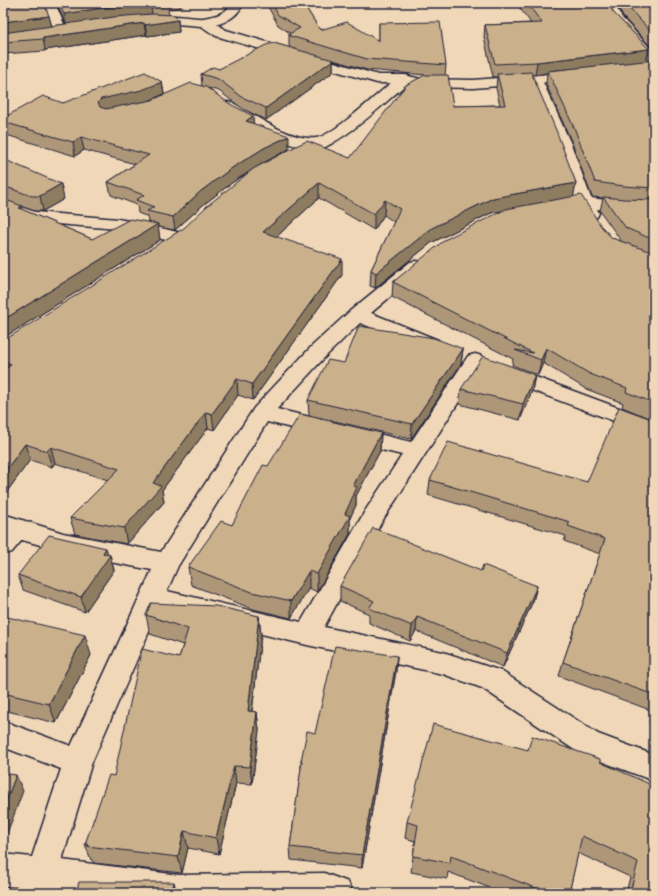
<svg xmlns="http://www.w3.org/2000/svg" width="657" height="896" font-family="Kalam,sans-serif">
<style>
.lines{fill:none;stroke-linecap:round;stroke-linejoin:round}
.street-casing{stroke:#22223b;stroke-width:3}
.secondary-casing{stroke:#22223b;stroke-width:3}
.street{fill:#efd7b7;fill-rule:evenodd}
.secondary{fill:#efd7b7;fill-rule:evenodd}
.wall{fill:#ae9778;stroke:#22223b;fill-rule:evenodd}
.shaded-wall{fill:#8d7b61;stroke:#22223b}
.building{fill:#cab08b;stroke:#22223b}
</style>
<rect width="100%" height="100%" fill="#efd7b7"/>
<filter id="ink" filterUnits="userSpaceOnUse"><feTurbulence type="fractalNoise" baseFrequency=".025" numOctaves="2"/><feDisplacementMap in="SourceGraphic" scale="8" xChannelSelector="R" yChannelSelector="G"/><feConvolveMatrix kernelMatrix="1 2 1 2 8 2 1 2 1" color-interpolation-filters="sRGB"/></filter>
<g filter="url(#ink)">
<g class="lines">
<defs>
<path id="street" d="M43,3H55L67,31L66,34H56Z
M231,3H243C238,19 215,29 199,25L198,22L199,19C211,16 226,16 231,3Z
M602,3H614L622,18L654,52V64L649,63L612,23Z
M404,75L409,76L411,79L409,82C373,113 338,149 290,161L284,159L282,156L284,153L300,146C276,144 243,121 223,109L221,106L223,103L228,102L233,103C256,116 290,141 316,138C332,137 384,88 399,76Z
M535,76L540,77L542,80L571,144L591,198L621,202L654,203V213L621,212L597,209L599,213L597,217L591,218L585,217L579,208L556,212L550,211L548,207L550,203L575,199L555,144L528,80L530,77Z
M3,201L35,212L118,219L145,224L185,234L188,238L185,242L179,243L118,229L32,222L3,212Z
M416,261L422,262L425,266L422,270L371,313L438,340L441,344L438,348L431,350L424,348L360,323L325,357L277,409L411,442L468,356L475,354L482,356L485,361L381,523L324,627L443,652L501,671L598,734L654,755V781L579,753L482,688L443,674L307,645L159,609L92,762L62,860L179,875L324,873L348,882L353,893H75L54,890L53,893H21L23,887L3,886V854L32,857L61,769L3,747V721L71,746L152,570L84,557L22,540L12,552L3,554V514L63,533L161,552L254,408L311,347L350,311L410,262ZM267,422L402,455L365,511L301,622L167,591L178,566Z
M506,366L654,421V436L499,378L496,373L499,368Z"/>
<path id="secondary" d="M176,16L209,19L226,30L378,75H404L421,79L473,80L575,72L580,73L582,76L580,79L575,80L473,88L421,87L404,83H377L216,36L201,26L176,24L148,25L143,24L142,21L143,18L148,17Z"/>
</defs>
<!-- street casing -->
<use href="#street" class="street-casing"/>
<!-- secondary casing -->
<use href="#secondary" class="secondary-casing"/>
<!-- street -->
<use href="#street" class="street"/>
<!-- secondary -->
<use href="#secondary" class="secondary"/>
</g>
<!-- wall -->
<path class="wall" d="M3,3L49,16L51,26L66,24L59,9L58,3H207L181,4V8L168,9L169,15L178,20L179,32L147,36L146,35L45,50V51L3,54Z
M266,3H303L320,30L379,40V23L446,65L445,75L453,106L500,105L496,88L497,77H493L484,37L485,25L531,23L516,3H609L613,12L649,49L647,61L654,60V420L622,407L623,403L586,389L543,363L538,375L512,365L513,359L392,297L393,282L502,211L491,213L431,243L375,288L370,286L371,270L394,222L384,215L374,230L319,198L276,237L342,275L253,400L238,395L214,430L208,428L162,490L164,502L127,544L75,534L70,518L108,480L55,463L52,467L30,460L3,497V339H6L350,158L426,75L367,70L333,60V72L266,120L243,109L219,91L208,88L254,124L289,149L265,162L233,182L203,205L175,230L158,227L160,240L3,338V159L64,199L43,211H35L20,206L23,210L92,239L149,222L148,217L138,213L137,205L111,195L108,182L135,164L84,150L75,156L3,134V118L63,103L162,82L164,94L150,100L202,86L201,74L219,69L290,48L289,45V34L290,33L278,25ZM547,73L546,84L572,143L592,197L603,198L600,211L622,242L612,238L601,226L573,197L576,183L532,75Z
M616,3H654V50L623,17Z
M463,349L461,364L411,439L309,415L308,400L344,363Z
M535,375L532,391L520,420L459,404L461,389Z
M654,420V724L649,723L650,710L559,676L563,662L600,554L564,541L566,536L428,495L430,480L587,482Z
M381,433L380,451L356,496V505L350,518V534L317,592L309,588L291,618L253,609L191,585L188,567L232,525L268,466Z
M108,555H110L114,570L85,612L23,590L18,575Z
M481,571L537,586L533,601L503,667L416,631L410,641L369,623V614L340,601V586Z
M146,615L259,616L261,635L252,712H257L259,730L252,784L236,783L219,854L188,848L182,873L94,863L93,861L91,860L85,844L114,776L179,658L183,645L150,634Z
M3,616L91,655L56,723L3,710Z
M397,656L396,671L362,868L291,860L290,847L301,770V761L315,733Z
M528,750L600,762L654,893H626L630,877L578,853L569,893H503L448,872L447,879L411,872L415,841L405,838L407,822Z"/>
<!-- shaded-wall -->
<path class="shaded-wall" d="M151,3L152,14L66,25L64,14L114,6Z
M49,16L52,27L3,34V22Z
M178,20L179,32L147,36L145,25Z
M144,23L146,35L45,50V51L43,38Z
M649,49L646,62L548,71L547,73L535,75L537,62Z
M333,60V72L266,120V108Z
M162,82L164,94L144,103L100,115L98,102L101,99Z
M253,116L254,129L246,121Z
M289,136V149L265,162L233,182L203,205L175,230L173,217L201,191L232,168L264,148Z
M81,137L84,150L75,156L73,142Z
M319,183V198L264,248L263,232Z
M576,183L573,198L491,213L431,243L375,288L376,273L432,228L493,198Z
M61,184L64,199L43,211L40,196Z
M385,200L384,215L374,230V214Z
M158,224L160,240L3,338V320Z
M342,259V275L253,400L252,384Z
M546,348L543,363L538,375L541,360Z
M463,349L461,364L411,439L412,424Z
M535,375L532,391L520,420L523,404Z
M237,379L238,395L214,430L212,414Z
M206,412L208,428L162,490L164,502L127,544L124,528L153,483Z
M381,433L380,451L356,496V505L350,518V534L317,592V574L345,514L353,486Z
M25,444L30,460L3,497V474Z
M51,447L55,463L52,467L47,451Z
M106,548L109,557L110,555L114,570L85,612L81,597L103,553Z
M309,571V588L291,618V601Z
M537,586L533,601L503,667L507,653Z
M259,616L261,635L250,729L248,711Z
M417,617L416,631L410,641L412,626Z
M85,635L91,655L56,723L49,704Z
M397,656L396,671L362,868V855Z
M257,712L259,730L252,784L250,767Z
M234,766L236,783L219,854L216,838Z
M16,775L23,791L3,844V809Z
M184,831L188,848L182,873L178,857Z
M174,882L177,893H172Z"/>
<!-- building -->
<path class="building" d="M3,3H44L49,16L3,22Z
M59,3H167L168,4L151,3L114,6L64,14Z
M272,3H303L320,30L347,22L379,41V23L440,22L446,65L367,59L290,36L289,34L300,28L278,15Z
M527,3H609L613,12L649,49L537,62L495,64L485,25L542,23Z
M625,3H654V35L626,5Z
M151,14L175,15L178,20L145,25L144,23L43,38V39L3,42V33L114,17Z
M274,43L333,60L266,108L242,97L218,79L201,74L213,67L219,69L266,45Z
M654,60V188L624,186L595,182L575,130L548,71Z
M145,72L162,82L142,90L101,99L98,102L100,107L106,109L152,100L191,83L206,87L230,104L253,116L246,121L289,136L264,148L232,168L201,191L173,217L147,211L154,207L136,200L144,195L108,182L149,155L81,137L73,142L3,122V118L43,96L63,103Z
M531,72L556,130L576,183L493,198L432,228L376,273L371,270L400,209L385,200L374,214L319,183L263,232L342,259L252,384L237,379L212,414L206,412L153,483L161,486L124,528L70,518L119,469L51,447L47,451L25,444L3,474V372L11,364L3,361V339H6L184,228L207,206L253,169L298,145L307,141L350,158L406,85L425,75H448L453,106L505,105L497,74Z
M3,159L61,184L40,196H32L3,186Z
M581,195L601,226L612,238L654,253V403L626,392L627,388L590,374L546,348L541,360L515,350L533,353L393,282L446,239L506,209Z
M603,197L624,199L654,200V240L626,228Z
M3,199L22,206L19,208L92,239L130,219L158,224L3,320Z
M359,326L434,338L463,349L412,424L308,400L328,360L344,363Z
M483,356L535,375L523,404L461,389Z
M619,407L654,420V695L563,662L605,539L568,526L570,522L430,480L448,442L587,482Z
M300,414L381,433L353,486L357,487L345,514L350,516L317,574L309,571L291,601L252,592L188,567L221,521L232,525L263,465L268,466Z
M373,528L481,571L483,565L537,586L507,653L417,617L412,626L369,608L374,601L340,586Z
M49,535L106,548L103,553L110,555L81,597L18,575Z
M151,603L216,606L259,616L248,711L257,712L250,767L234,766L216,838L184,831L178,857L87,846L88,844H85L109,775L114,776L142,649L179,658L188,629L146,615Z
M3,616L85,635L49,704L3,693Z
M335,646L397,656L362,855L290,847L302,761H301L307,731L315,733Z
M433,724L528,750L532,736L600,759V762L654,786V893H630L638,862L582,836L569,893H549L451,856L450,863L413,856L418,825L407,822Z
M3,773L16,775L3,809Z
M79,882H174L172,893H76Z"/>
</g>
<!-- margin -->
<rect width="657" height="896" fill="none" stroke="#efd7b7" stroke-width="16"/>
<rect x="8" y="8" width="641" height="880" fill="none" stroke="#22223b" stroke-width="1.5" filter="url(#ink)"/>
</svg>
